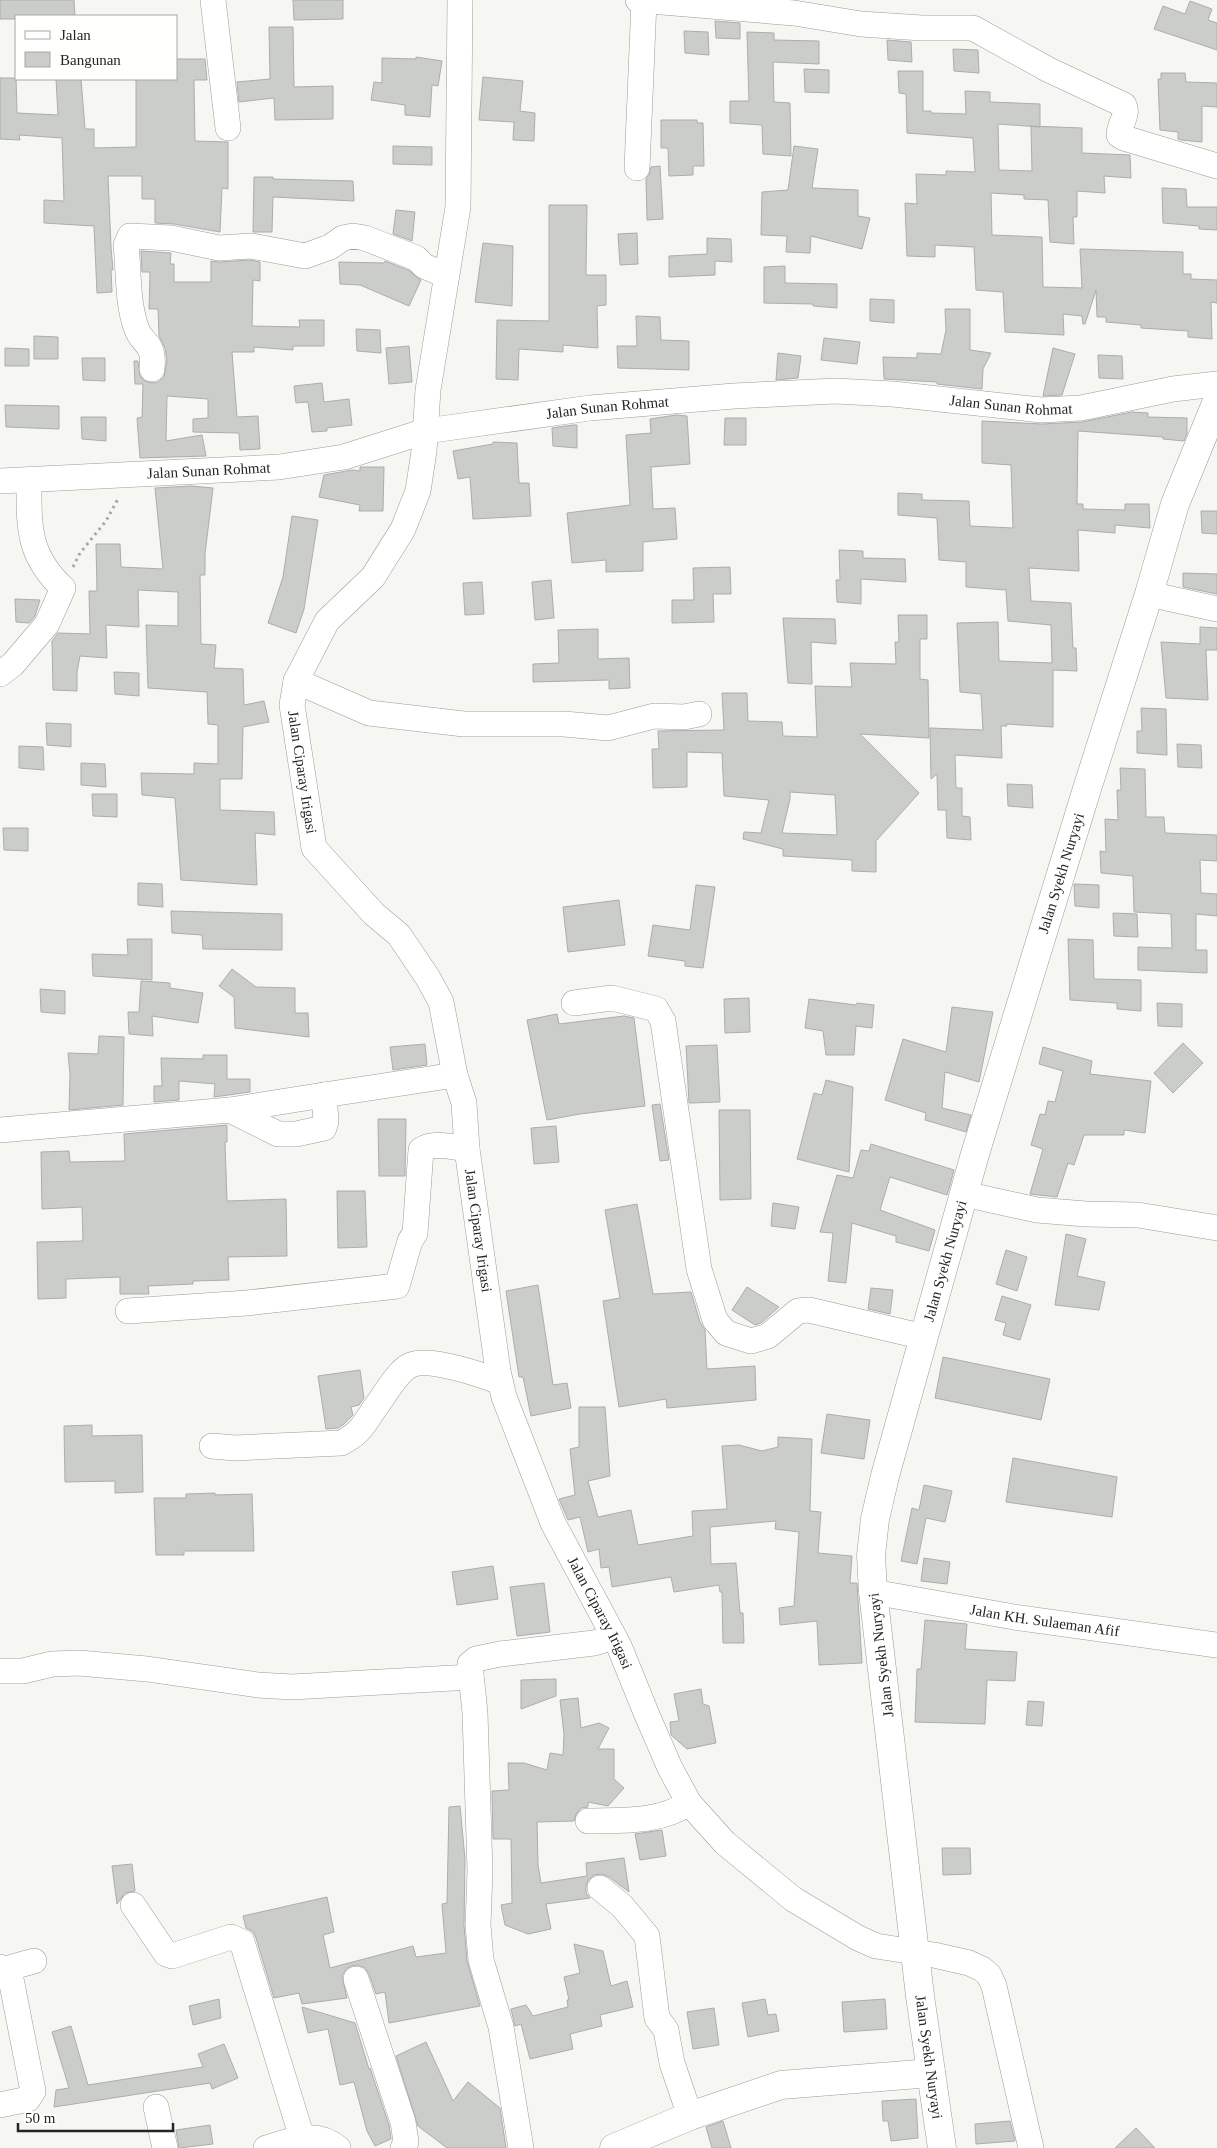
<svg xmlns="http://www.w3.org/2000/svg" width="1217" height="2148" font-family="'Times New Roman',serif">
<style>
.building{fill:#cacdc9;stroke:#acaeab;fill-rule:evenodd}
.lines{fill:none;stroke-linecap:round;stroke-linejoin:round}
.minor-casing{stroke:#9c9c98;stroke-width:26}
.tertiary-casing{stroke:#9c9c98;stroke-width:29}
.secondary-casing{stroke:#9c9c98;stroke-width:29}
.path{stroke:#a6a6a3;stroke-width:3;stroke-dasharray:2.5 4;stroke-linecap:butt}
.minor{stroke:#fff;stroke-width:25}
.tertiary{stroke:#fff;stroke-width:28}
.secondary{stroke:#fff;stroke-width:28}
.labels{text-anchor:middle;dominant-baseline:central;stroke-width:4.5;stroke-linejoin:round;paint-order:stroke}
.street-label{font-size:15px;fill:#252524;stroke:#fffffe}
</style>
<rect width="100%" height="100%" fill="#f6f6f2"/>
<!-- building -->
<path class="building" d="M0,0H74L75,16H16L15,19H0Z
M293,0H343V19L294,20Z
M1190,1L1212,9L1208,20L1217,23V50L1154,29L1163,6L1185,14Z
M715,21L740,23V39L716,38Z
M269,27H293L294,87L333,86V119L275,120L274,98L239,102L237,82L270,79Z
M684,31L708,32L709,55L685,53Z
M747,32L774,33V40L819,41V64L773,62L774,102L790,103L791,156L763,154L762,125L730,123V101H749Z
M887,40L911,42L912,62L888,60Z
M953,49L978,50L979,73L954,71Z
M416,57L442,61L438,86L432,85L430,117L405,115V105L371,100L374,82L382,83V58L416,59Z
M176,59H205L207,80H194L195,141L228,142V189L222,188L220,232L174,224L155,223V199H142V176H108L111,247L113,270H111L112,292L97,293L94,226L44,223V200L64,201L62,138L19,135L20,140L0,139V78H16L17,113L58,115L56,79H81L85,129H94V148L136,147V79H176Z
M804,69L829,70V93L805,92Z
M898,71H923V111H931V113L966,114L965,91L990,92V102L1040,104V127L998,124L999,170L1032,171L1031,126L1082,128V153L1130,155L1131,178L1104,176L1105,193L1077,191V217H1073L1074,244L1050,242L1048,200L1024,199V195L991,193L992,235L1042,237L1043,287L1082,288L1080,249L1183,252V274H1191V279L1217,280V303L1211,302L1212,339L1188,337V331L1141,328V325L1106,322V317H1097L1096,290L1085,324H1083L1082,316L1063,314L1064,335L1005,332L1003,292L976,290L974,247L935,245V257L907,256L905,203L917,204L916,174L946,175V171L975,172L973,138L907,133L906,94L899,93Z
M1161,73H1185L1186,82L1217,83V107L1202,106V142L1181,140L1178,139V132L1160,130L1158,79H1161Z
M483,77L523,81L520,111L535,113L534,141L513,140L514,122L479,120Z
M661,120H697V123H703L704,166H693V175L669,176L668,148H661Z
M393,146L432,147V165L393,164Z
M794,146L818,149L812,188L858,190V216L870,218L862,249L811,236L810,253L786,252L787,236L761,235L762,192L788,190Z
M660,166L663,219L647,220L646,179L649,175L651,167Z
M254,177H273V179L353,181L354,201L273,197L272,232H253Z
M1162,188L1186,189L1187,207H1217V230L1199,229V226L1163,223Z
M549,205H587L586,275H606V305L597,306L598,348L563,345V352L519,349L518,380L496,379L497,320L549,321Z
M396,210L415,212L412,241L393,234Z
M637,233L638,264L620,265L618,234Z
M707,238L731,239L732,262L715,261V275L669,277V256L707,254Z
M483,243L513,246L512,306L475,302Z
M141,251L171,253L170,264H174V282H211V261L220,262L250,260L260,262V281L253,280L252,326L300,327L299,320H324V346H293V350L254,347V352H232L237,417L258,416L260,449L240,450L239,433L193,432V419L208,418V399L167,396L166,441L202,435L206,456L140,458L137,418L142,417L143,384H135L134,361H138L140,376L145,381L152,383L158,382L164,377L167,360L165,348L159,336L158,309H149L150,272H142Z
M385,261L408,270L421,280L409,306L360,285L340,284L339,262L384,263Z
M785,266V283L837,284V308L813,306V304L764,303V267Z
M870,299L894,300V323L870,321Z
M945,309H970V350L991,353L983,369L982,389L937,384V382L884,379L883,357L917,358V353L941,354L946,330Z
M636,316L660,317L661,340L689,341V370L618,368L617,346H637Z
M356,329L380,330L381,353L357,351Z
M34,336L58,337V359H34Z
M824,338L860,342L857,364L821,360Z
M409,346L412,382L389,384L386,348Z
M5,348L29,349V366H5Z
M1053,348L1075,354L1062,395L1043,396Z
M778,353L801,356L798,378L776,380Z
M1098,355L1122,356L1123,379L1099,378Z
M82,358H105V381L83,380Z
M322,383L324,402L349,399L352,425L327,428V431L312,432L308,402L296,403L294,386Z
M5,405L59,406V429L6,427Z
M1132,412L1148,413V417L1187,418V433L1184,441L1163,439V437L1078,431L1077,504H1083V509L1125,510V504H1149L1150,528L1115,525V533L1078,530L1079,571L1029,568L1031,601L1071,603L1073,648H1076L1077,671L1053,670V727L1006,724L1007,726H1001L1002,758L955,755L956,788H962V816L970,817L971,840L947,838L946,810H938L937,774L931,779L930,728L983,730L981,694L960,692L957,623L998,622L999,661L1052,663L1051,625L1008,621L1006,590L966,587V562L939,560L937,518L898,515V493L922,494V500L969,501L970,526L1013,528L1011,465L982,463V421L1042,424L1082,422Z
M676,415L687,416L690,464L651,467L653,509L675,508L677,539L643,542V571L606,572V560L572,563L567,513L630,505L626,435L651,433L650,419Z
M81,417H106V441L82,439Z
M725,418H746V445H724Z
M573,425H577V448L553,446L552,428Z
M493,442L517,443L519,483H529L531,516L473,519L470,477L458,479L453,451L493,444Z
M360,467H384L383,511H359L360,505L319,497L324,475L352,470L360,471Z
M191,486L213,488L205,554V575H200L201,644L216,645L214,668L243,669L244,705L264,701L269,722L243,727L242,779H220V810L274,812L275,835L255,833L257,885L181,880L175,798L142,795L141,773L194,774V763L218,764V725L208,724L207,692L148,688L146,625L178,626V592L138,590L139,627L106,625L107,658L80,656L77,672V691L53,690L52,641L58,633L90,634L89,591H97L96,544H120L121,567L163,569L155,488Z
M1201,511H1217V534L1202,533Z
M292,516L318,520L304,609L296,633L268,623L283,577Z
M839,550L863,551V558L905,559L906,582L861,579V604L837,602L836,580H840Z
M730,567L731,594H713L714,622L672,623V600H694L693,568Z
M1183,573L1217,574V594L1183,587Z
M551,580L554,618L535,620L532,582Z
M482,582L484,614L465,615L463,583Z
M15,599L40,600L35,616L29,623L16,622Z
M898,615H927V639H920V679L928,680L929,738L860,734L919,793L876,841V872L852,871V860L783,856V849L743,839L744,832L761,833L769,800L724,796L722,753L687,752V787L653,788L652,749H659L658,731L724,730L722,693H747L748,721L782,722L783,736L817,737L815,686L852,687L850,663L896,664L895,642H899ZM790,792L835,795L837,835L782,833L790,799Z
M783,618L835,619L836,644L811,642L812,684L788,683Z
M1200,627L1217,628V650H1206L1208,700L1166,698L1161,642L1200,644Z
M598,629V659L629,658L630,688L609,689V680L533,682V664L559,663L558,630Z
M114,672L139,673V696L115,694Z
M1141,708L1166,709L1167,755L1137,753V731H1142Z
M46,723L71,724V747L47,745Z
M1177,744L1201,745L1202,768L1178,767Z
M19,746L43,747L44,770L19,768Z
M81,763L105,764L106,787L81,785Z
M1120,768L1145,769L1146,817H1164L1165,833L1217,835V861L1200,860L1201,893L1217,894V916L1196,914V950H1207V973L1138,970V947L1172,948L1171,914L1134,912L1133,876L1101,873L1100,851L1106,852L1105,819L1118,820L1117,790H1121Z
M1007,784L1032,785L1033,808L1008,806Z
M92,794H117V817L93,816Z
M3,828H28V851L4,850Z
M138,883L162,884L163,907L138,905Z
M1074,884L1099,885V908L1075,906Z
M696,885L715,887L703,968L685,966V961L648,956L653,925L690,930Z
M619,900L625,945L568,952L563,907Z
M171,911L282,914V950L203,949L202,935L172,933Z
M1113,913L1137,914L1138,937L1114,936Z
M127,939H152V980L93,976L92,954L128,955Z
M1068,939L1093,940L1094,979L1141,980V1011L1117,1009V1003L1070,1000Z
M232,969L256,987L295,988V1013H308L309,1037L235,1028L234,997L219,986Z
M141,981L170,983V988L203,993L198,1023L152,1016L153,1036L129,1034L128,1012H139Z
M40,989L65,991V1014L41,1012Z
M749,998L750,1032L725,1033L724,999Z
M809,999L856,1005L857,1003L874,1005L872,1028L856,1026L854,1055H826L823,1031L805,1028Z
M1157,1003L1182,1004V1027L1158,1026Z
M952,1007L993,1012L979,1082L945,1072L942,1108L971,1115L966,1132L925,1120L926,1113L885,1100L903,1039L946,1052Z
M557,1014L559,1024L624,1016L634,1018L645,1106L580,1114L547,1120L527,1020Z
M99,1036L124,1037L123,1105L69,1110L70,1075L68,1053L98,1054Z
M1183,1043L1203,1063L1173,1093L1154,1073Z
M425,1044L427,1065L393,1070L390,1047Z
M717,1045L720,1102L689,1103L686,1046Z
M1043,1047L1092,1061L1090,1074L1151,1081L1145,1133L1124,1130V1135H1084L1074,1165L1068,1163L1057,1197L1030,1194L1043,1149L1031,1145L1040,1114L1045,1115L1048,1101L1055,1102L1063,1071L1039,1064Z
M203,1055H227V1079H250V1092L214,1097L215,1084L179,1081V1100L154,1102V1086H162L161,1058L203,1059Z
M826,1080L853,1087L849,1172L797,1159L814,1093L822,1095Z
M660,1104L669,1160L660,1161L652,1105Z
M719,1110H750L751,1199L720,1200Z
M378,1119H406L405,1176H379Z
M227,1125V1142H225L227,1201L286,1199L287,1256L228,1257L229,1280L193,1281V1284L148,1286L149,1294H120V1277L66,1279V1298L38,1299L37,1242L83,1241L82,1207L42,1209L41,1152L69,1151L70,1162L125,1161L124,1134Z
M556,1126L559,1162L534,1164L531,1128Z
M871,1144L954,1170L950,1185L947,1195L890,1177L880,1210L935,1230L929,1251L896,1242V1236L852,1223L846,1283L828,1281L833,1233L820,1232L837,1175L853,1178L861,1150L869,1151Z
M337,1191H365L367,1247L338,1248Z
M773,1203L799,1207L795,1229L771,1226Z
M637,1204L653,1294L691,1292L700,1322L705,1330L707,1369L755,1366L756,1400L667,1408L666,1399L619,1407L603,1301L620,1298L605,1210Z
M1066,1234L1086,1239L1077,1276L1105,1282L1099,1310L1055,1305Z
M1006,1250L1027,1257L1017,1291L996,1284Z
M538,1285L553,1385L567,1383L571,1408L531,1416L523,1377H519L506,1291Z
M747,1287L779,1307L761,1323L755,1325L732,1310Z
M871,1288L893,1290L890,1314L868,1309Z
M1002,1296L1031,1305L1020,1340L1003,1335L1006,1323L995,1320Z
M943,1357L1050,1379L1041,1420L935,1398Z
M360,1370L364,1398L359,1405L351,1407L353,1415L344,1424L338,1428L326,1429L318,1376Z
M579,1407H605L610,1476L588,1481L598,1517L631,1510L638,1545L693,1536L692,1511L727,1509L722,1446L739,1445L762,1451L778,1447V1437L812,1439L810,1511L821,1512L818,1553L852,1556L850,1583H857L862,1663L819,1665L817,1621L780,1625L779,1608L794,1606L799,1532L775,1529L776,1521L710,1527L711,1564L736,1563L740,1613H743L744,1643H723L722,1592H720L719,1585L674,1592L671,1577L612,1587L609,1567L601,1568L599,1549L588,1552L580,1517L568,1520L559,1499L575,1495L570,1449L579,1447Z
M827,1414L870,1420L864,1459L821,1453Z
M92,1425V1436L142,1435L143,1492L115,1493V1481L65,1482L64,1426Z
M1013,1458L1117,1477L1112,1517L1006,1502Z
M924,1485L952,1491L945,1522L926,1518L917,1564L901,1561L912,1508L919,1510Z
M215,1493V1495L252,1494L254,1551H184V1555H156L154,1498H186V1494Z
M924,1558L950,1562L947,1584L921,1581Z
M493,1566L498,1599L457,1605L452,1572Z
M544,1583L550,1632L517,1636L510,1587Z
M925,1620L967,1624L965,1649L1017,1652L1015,1681L987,1680L985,1724L915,1722L917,1669H921Z
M556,1679V1696L521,1709V1680Z
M701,1689L703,1704L709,1706L716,1743L687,1749L671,1735L670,1722L679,1721L674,1694Z
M578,1698L581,1728L599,1723L609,1728L598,1749H614V1779L624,1788L608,1806L588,1802V1807L581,1808L576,1814L574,1821L537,1822L538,1865L541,1883L587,1876L586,1863L624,1858L629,1892L609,1877L602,1874L594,1875L589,1879L586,1885V1893L590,1898L546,1904L551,1929L528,1934L505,1925L501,1905L512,1903L511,1839H493L492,1791L509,1790L508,1763H524L547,1770L550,1753L563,1755L564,1734L560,1700Z
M1028,1701L1044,1702L1042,1726L1026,1725Z
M460,1806L465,1859L464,1925L467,1961L480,2006L389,2023L385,1992L376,1994L369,1974L365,1968L358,1965L351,1966L346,1969L342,1976L347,1998L302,2004L299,1993L274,1998L256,1938L253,1932L246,1928L243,1916L327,1897L334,1932L323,1935L330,1968L413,1946L416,1957L446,1953L442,1904L447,1903L449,1807Z
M662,1830L666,1856L640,1860L635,1834Z
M942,1848H970L971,1874L943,1875Z
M132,1864L135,1891L125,1893L117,1904L112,1866Z
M574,1944L603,1951L611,1986L627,1981L633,2007L600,2015L602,2026L570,2034L573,2049L530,2059L521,2024L515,2026L511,2009L526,2005L533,2016L568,2007L567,2000H569L564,1977L580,1973Z
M219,1999L221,2018L193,2025L189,2006Z
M765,1999L768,2015L776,2014L779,2031L748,2037L742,2003Z
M885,1999L887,2029L844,2032L842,2002Z
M302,2007L355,2023L369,2069L370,2068L389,2125L391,2139L375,2146L367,2131L354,2082L340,2085L328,2029L308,2033Z
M714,2008L719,2045L693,2049L687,2012Z
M71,2026L88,2085L203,2067L198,2054L224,2044L238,2078L212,2089L210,2083L54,2107L56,2090L69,2088L52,2032Z
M426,2042L453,2101L468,2082L500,2108L506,2148H447L418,2126L396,2056Z
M916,2099L918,2138L891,2141L888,2121H883L882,2101Z
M723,2121L731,2148H712L706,2127Z
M1010,2121L1015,2141L976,2144L975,2124Z
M210,2125L213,2144L179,2148L176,2130Z
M1136,2128L1155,2148H1115Z"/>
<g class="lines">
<defs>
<g id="minor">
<path d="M213,0L228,128"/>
<path id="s1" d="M460,0L458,207L428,390L424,451L418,491L403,529L373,577L327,621L296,681L292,705L314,848L374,914L399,935L428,978L441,1002L455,1075L464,1103L467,1149L498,1371L504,1397L553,1523L619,1646L647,1715L670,1768L689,1803L725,1843L793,1899L858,1938L876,1946L934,1955L969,1963L982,1969L989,1975L994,1986L1031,2148"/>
<path d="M638,0L794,13L861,24L922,28H973L1049,70L1124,105C1129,115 1119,124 1119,135L1124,138L1217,166"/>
<path d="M637,168L644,1"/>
<path d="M152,369C155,340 141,345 136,327C127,301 129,272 126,245L130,236L171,238L219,248L251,246L305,256L330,247L343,238L353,236L365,238L416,258L424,266L445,275"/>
<path id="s2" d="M0,481L279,467L344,457L426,431L590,408L734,396L835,391L893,394L1041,410L1081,408L1173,389L1217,384"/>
<path d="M1149,594L1217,609"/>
<path d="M0,674L13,664L47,624L63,588C27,555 29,525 29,480"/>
<path d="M296,681L369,713L464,724H564L608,728L654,716L684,717L699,714"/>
<path d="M574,1003L612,998L656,1009L663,1021L699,1269L715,1320L726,1333L751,1341L768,1336L798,1311L809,1310L924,1337"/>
<path d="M230,1110L324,1095"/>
<path d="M0,1130L230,1110L278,1134H296L324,1128L326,1121L324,1095L455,1075"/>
<path d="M964,1194L1037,1210L1086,1214L1138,1215L1217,1228"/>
<path d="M128,1311L247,1303L397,1286L410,1241L415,1233L421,1150C433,1141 453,1147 467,1149"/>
<path d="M212,1446L235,1448L341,1443C361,1433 363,1425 375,1408C384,1396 398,1370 411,1365C430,1357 482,1375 500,1382"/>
<path id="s3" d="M873,1592L1014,1617L1217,1645"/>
<path d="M0,1671H23L52,1664L79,1663L147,1669L258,1685L292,1687L471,1677"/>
<path d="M588,1821C623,1820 659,1823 689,1803"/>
<path d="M600,1888L622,1906L647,1936L657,2018L666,2030L672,2063L690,2116"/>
<path d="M133,1905L166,1954L172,1956L231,1937L242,1942L302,2138"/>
<path d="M0,1967L5,1969L10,1974L33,2091L28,2099L0,2105"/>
<path d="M5,1969L34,1961"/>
<path d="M356,1979L403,2122L406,2142L403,2148"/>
<path d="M156,2107L165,2148"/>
<path d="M266,2148C291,2141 315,2129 338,2148"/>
<path d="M521,2148L501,2027L481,1960L478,1925L480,1871L475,1713L470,1664L476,1659L500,1654L594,1643L614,1637"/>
</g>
<path id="tertiary" d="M614,2148L690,2116L781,2085L931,2073"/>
<g id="secondary">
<path id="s4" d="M942,2148L920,1996L873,1592L871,1555L875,1519L885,1476L975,1154L1086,792L1149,594L1175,504L1217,401"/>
</g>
</defs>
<!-- minor casing -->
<use href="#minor" class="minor-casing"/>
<!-- tertiary casing -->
<use href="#tertiary" class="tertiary-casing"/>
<!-- secondary casing -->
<use href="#secondary" class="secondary-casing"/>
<!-- path -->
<path class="path" d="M73,567L80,553L106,521L119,497"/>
<!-- minor -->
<use href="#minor" class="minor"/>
<!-- tertiary -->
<use href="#tertiary" class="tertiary"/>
<!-- secondary -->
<use href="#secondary" class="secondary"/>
</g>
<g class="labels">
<!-- street labels -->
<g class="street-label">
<text stroke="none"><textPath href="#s2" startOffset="1019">Jalan Sunan Rohmat</textPath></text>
<text stroke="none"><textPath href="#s2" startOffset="614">Jalan Sunan Rohmat</textPath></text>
<text stroke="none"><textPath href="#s2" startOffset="209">Jalan Sunan Rohmat</textPath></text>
<text stroke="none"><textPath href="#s1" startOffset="815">Jalan Ciparay Irigasi</textPath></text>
<text stroke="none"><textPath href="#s4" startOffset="1306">Jalan Syekh Nuryayi</textPath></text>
<text stroke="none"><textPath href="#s1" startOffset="1325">Jalan Ciparay Irigasi</textPath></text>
<text stroke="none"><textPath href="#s4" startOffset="901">Jalan Syekh Nuryayi</textPath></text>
<text stroke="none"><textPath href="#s1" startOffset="1730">Jalan Ciparay Irigasi</textPath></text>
<text stroke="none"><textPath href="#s3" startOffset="174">Jalan KH. Sulaeman Afif</textPath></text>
<text transform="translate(881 1655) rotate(-97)">Jalan Syekh Nuryayi</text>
<text transform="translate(929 2057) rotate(82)">Jalan Syekh Nuryayi</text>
</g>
</g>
<!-- legend -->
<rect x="15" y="15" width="162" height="65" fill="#fffffe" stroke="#a8a8a7"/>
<rect x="25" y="31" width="25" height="8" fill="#ffffff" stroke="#a8a8a7"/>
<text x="60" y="40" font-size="15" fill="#252524">Jalan</text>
<rect x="25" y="52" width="25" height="15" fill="#cacdc9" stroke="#a8a8a7"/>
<text x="60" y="65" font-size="15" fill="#252524">Bangunan</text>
<!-- scale -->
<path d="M18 2123v8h155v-8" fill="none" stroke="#252524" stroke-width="2.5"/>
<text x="25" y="2123" font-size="15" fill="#252524" stroke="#fffffe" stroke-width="4" paint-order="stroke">50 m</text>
</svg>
